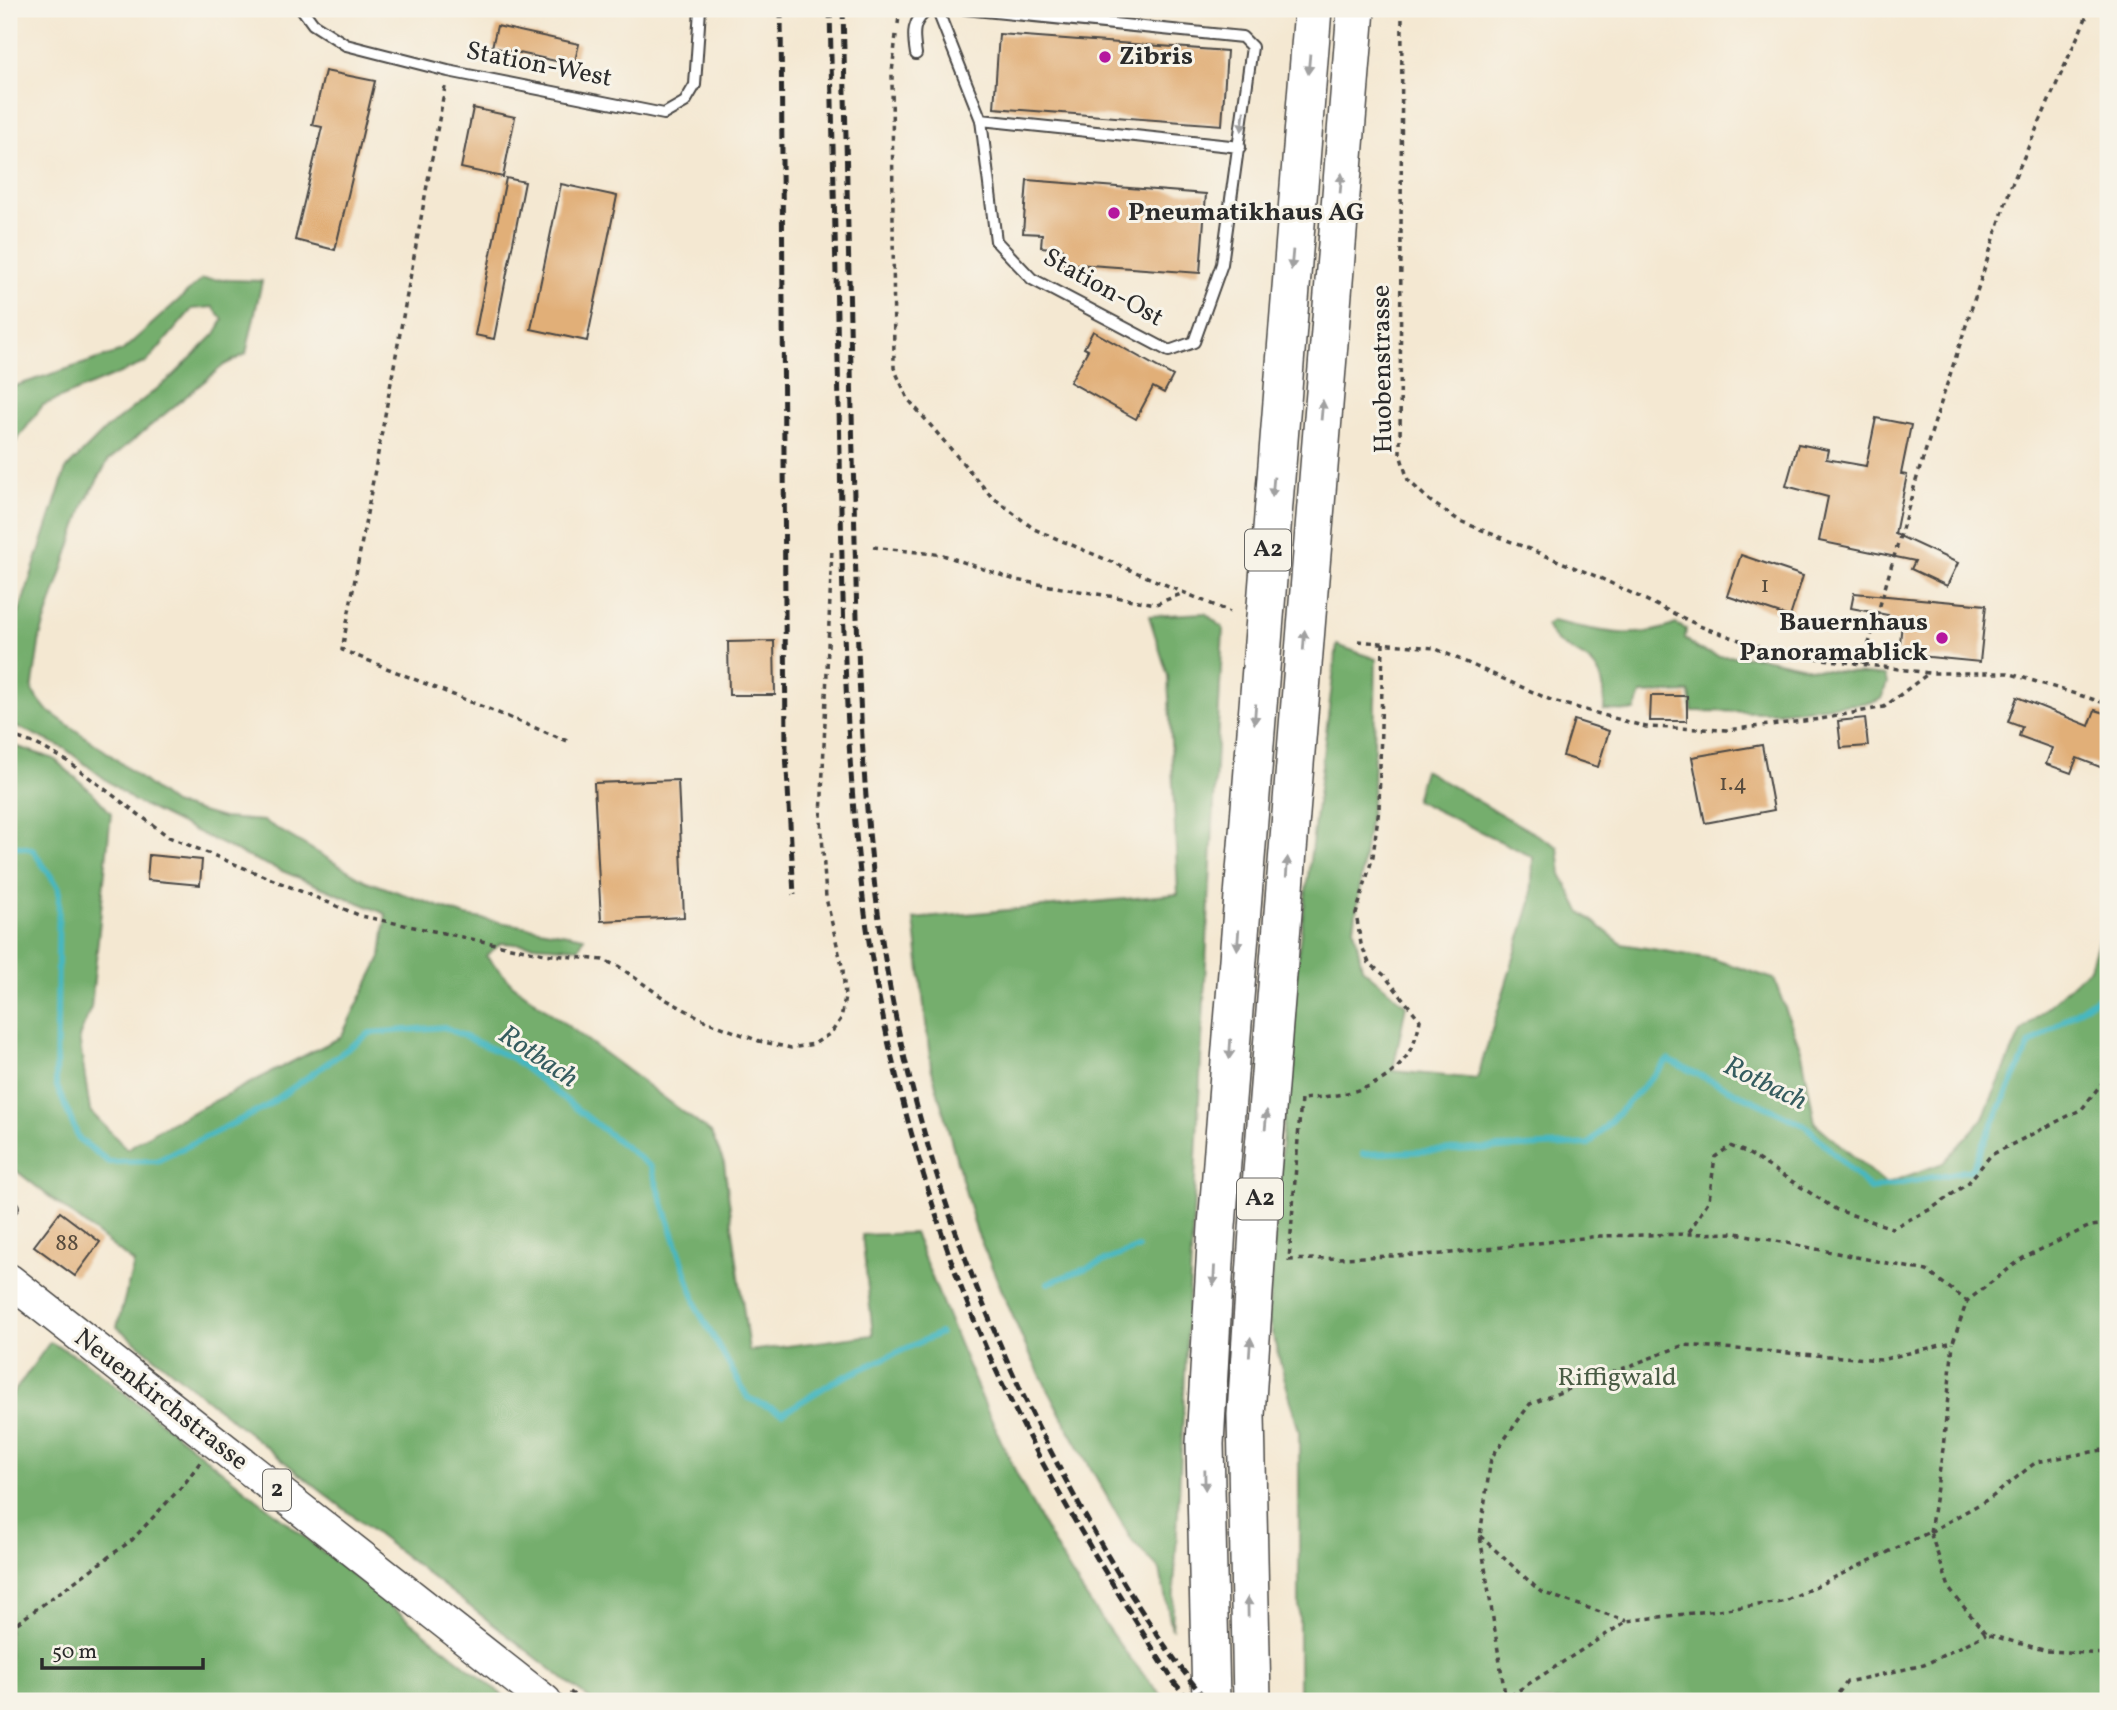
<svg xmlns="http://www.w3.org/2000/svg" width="2117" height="1710" font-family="Vollkorn,serif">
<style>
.forest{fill:#74ae6d;stroke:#506c4c;stroke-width:2}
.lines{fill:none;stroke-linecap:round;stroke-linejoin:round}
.stream{stroke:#47b7c0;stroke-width:6}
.building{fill:#e1af78}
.lane-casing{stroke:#494744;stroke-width:14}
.primary-casing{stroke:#494744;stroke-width:35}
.highway-casing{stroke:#494744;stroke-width:40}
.path{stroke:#494744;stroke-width:3.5;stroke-dasharray:5 5;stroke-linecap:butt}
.lane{stroke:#fff;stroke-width:10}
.primary{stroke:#fff;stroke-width:32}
.highway{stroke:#fff;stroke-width:37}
.rail{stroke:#2b2b2b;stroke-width:5;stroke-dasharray:10 5;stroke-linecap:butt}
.oneway{fill:#a0a0a0}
.poi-dot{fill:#b5179e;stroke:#f7f3e8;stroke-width:2.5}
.labels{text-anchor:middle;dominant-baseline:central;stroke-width:6;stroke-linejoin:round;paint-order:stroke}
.number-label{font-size:23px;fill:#584c3e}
.shield{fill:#f7f3e8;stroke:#686764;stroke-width:2}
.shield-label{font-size:24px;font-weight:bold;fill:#2b2b2b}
.poi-label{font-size:26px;font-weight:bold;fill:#2b2b2b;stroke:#f7f3e8;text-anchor:start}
.street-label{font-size:26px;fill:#2b2b2b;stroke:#f7f3e8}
.park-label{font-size:26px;fill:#495b44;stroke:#f7f3e8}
.water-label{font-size:28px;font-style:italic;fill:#355c5f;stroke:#f7f3e8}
</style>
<rect width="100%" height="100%" fill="#f7f3e8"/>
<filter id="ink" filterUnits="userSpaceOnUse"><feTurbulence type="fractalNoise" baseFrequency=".0143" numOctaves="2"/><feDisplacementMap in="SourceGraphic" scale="14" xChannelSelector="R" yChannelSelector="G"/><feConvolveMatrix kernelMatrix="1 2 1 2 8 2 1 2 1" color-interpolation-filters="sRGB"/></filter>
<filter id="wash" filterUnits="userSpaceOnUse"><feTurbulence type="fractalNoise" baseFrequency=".00686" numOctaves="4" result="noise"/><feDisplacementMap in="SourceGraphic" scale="28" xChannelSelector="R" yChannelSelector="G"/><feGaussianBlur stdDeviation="1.57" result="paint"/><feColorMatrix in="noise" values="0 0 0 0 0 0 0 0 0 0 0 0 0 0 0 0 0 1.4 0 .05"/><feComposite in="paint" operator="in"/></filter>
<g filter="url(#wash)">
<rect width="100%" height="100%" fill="#f4e8d2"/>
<!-- forest -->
<path class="forest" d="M202,279L262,281L246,354L224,365L108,461L85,502L40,637L32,691L47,710L108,753L173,804L223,818L264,821L366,881L466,916L584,937L579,948L501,943L486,956L512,984L711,1133L724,1163L749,1351L873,1335L862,1235L914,1233C980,1396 1045,1571 1167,1701H592L317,1488L117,1327L134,1263L9,1165V744L54,759L93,793L111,813L91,1008L79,1037L90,1111L127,1149L155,1131L341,1037L381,957L386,914L246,856L134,801L64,748L9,723L16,622L66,469L106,429L172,377L215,334L223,320L213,307L192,309L147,362L43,405L14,444L9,445V388L122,351Z
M1205,613L1223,628L1172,1630L1160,1570L1132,1541L1063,1419L1026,1347L976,1230L931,1067L914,919L1178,894L1168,676L1149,616Z
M1552,621C1595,630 1634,642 1676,624L1686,629L1685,638L1697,649L1718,656L1759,657L1815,669L1885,676L1887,683L1881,699L1874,702L1776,712L1692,711L1690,692L1641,694L1635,711L1604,710C1609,643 1561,663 1546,625Z
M1337,645L1376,659L1373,794L1354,928L1362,968L1406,1005L1393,1071L1477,1079L1531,902L1533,857L1415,800L1424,770L1558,847L1561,874L1580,911L1622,944L1713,959L1774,979L1802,1053L1815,1123L1885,1184L1943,1163L1982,1120L2021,1032L2090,967L2108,911V1701H1979L1914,1697L1912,1701H1299V1431L1268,1318L1295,979Z
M50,1342L82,1359L510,1701H9V1581L11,1579L9,1574V1399Z"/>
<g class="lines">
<!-- stream -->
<path class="stream" d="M9,845L32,849L59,888L56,1084L79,1139L109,1162L157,1161L264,1108L370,1033L444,1027L512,1058L651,1167L699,1312L748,1398L783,1413L833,1382L940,1333
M1363,1154L1589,1144L1668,1060L1806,1126L1870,1189L1971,1170L2030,1044L2108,990
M1048,1283L1138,1248"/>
</g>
<g id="blocks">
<!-- building -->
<path class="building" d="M497,26L579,44L574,65L492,47Z
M999,34L1227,51L1222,125L994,108Z
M325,71L375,81L335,250L295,240L322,127L312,125Z
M473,108L515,117L503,177L461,168Z
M506,178L525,182L494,339L475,335Z
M1027,180L1206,194L1200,273L1062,263L1063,249L1041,247L1042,234L1023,233Z
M561,184L617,196L587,341L531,329Z
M1093,331L1173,376L1164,393L1153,387L1136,419L1070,382L1088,350L1084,348Z
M1876,418L1911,425L1901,474L1907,475L1895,534L1958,563L1947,586L1911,569L1915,561L1819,541L1828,497L1786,486L1798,444L1828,450L1826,459L1866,466Z
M1741,555L1803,576L1790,617L1727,596Z
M1854,593L1986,605L1980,662L1899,654L1902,622L1887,620L1888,615L1851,608Z
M774,641L775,695H729L728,642Z
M1651,696H1687V721H1650Z
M2017,697L2089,726L2095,710L2108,714V770L2077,758L2071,773L2046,764L2052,748L2019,736L2022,727L2008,722Z
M1865,718L1868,746L1841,748L1838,721Z
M1574,720L1609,731L1598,767L1563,756Z
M1762,745L1774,810L1705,823L1692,757Z
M678,780L684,917L601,921L594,783Z
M149,855L202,860L200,885L147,880Z
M60,1212L100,1242L75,1276L34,1246Z"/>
</g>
</g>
<g filter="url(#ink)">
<use href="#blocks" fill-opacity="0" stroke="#494744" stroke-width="2"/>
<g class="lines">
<defs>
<path id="lane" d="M302,9L313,24L346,45L448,71L664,114L685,102L695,85L700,9
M937,9L981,120L996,241L1032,279L1169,351L1194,342L1222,264L1252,47L1242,37L965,9
M916,54C913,35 911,20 930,9
M981,120L1240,147
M9,1211L13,1207"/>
<path id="primary" d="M9,1280L545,1701"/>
<path id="highway" d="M1211,1701L1205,1444L1217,1226L1313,9
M1252,1701L1246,1415L1261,1185L1356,9"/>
</defs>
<!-- lane casing -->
<use href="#lane" class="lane-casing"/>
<!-- primary casing -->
<use href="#primary" class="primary-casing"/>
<!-- highway casing -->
<use href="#highway" class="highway-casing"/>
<!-- path -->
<path class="path" d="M1402,9L1400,454L1408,480L1430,501L1460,521L1598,577L1702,627L1777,653L1929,673H2008L2108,704
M898,24L900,9
M896,35L892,73L894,368L908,399L991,496L1034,529L1230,612
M445,87L342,650L570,742
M873,547L943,555L1015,580L1156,604L1181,594
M1358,641L1434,648L1553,701L1646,727L1727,730L1821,719L1884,707L1929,673
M1383,643L1379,808L1373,856L1356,914L1361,944L1369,963L1384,975L1420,1020C1409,1084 1358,1095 1301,1099L1289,1260L1442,1254L1600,1236L1736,1233L1927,1271L1967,1301
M1863,664L1918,474L2011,186L2090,9
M9,735L36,744L67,761L169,837L361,916L544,954L603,960L618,966L665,999L708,1022L759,1041L791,1048L814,1044L831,1033L841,1019L845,997L843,970L826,898L821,819L832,548
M1689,1232L1709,1200L1715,1157L1730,1146L1746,1152L1837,1210L1892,1228L1931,1209L1968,1183L1991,1155L2082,1109L2108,1075
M1930,1532L1992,1497L2036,1462L2108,1449
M1930,1532L1943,1449L1953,1343
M1480,1536L1541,1592L1627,1621
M9,1629L132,1540L185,1483L201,1461
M570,1692L582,1701
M1502,1701L1627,1621L1783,1602L1930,1532L1950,1590L1986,1634L2047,1651L2108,1654
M1506,1701L1480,1536L1491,1458L1530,1404L1684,1345L1881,1360L1953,1342L1967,1301L2023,1258L2090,1226L2108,1224
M1832,1701L1847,1682L1924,1665L1986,1634"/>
<!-- lane -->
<use href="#lane" class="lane"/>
<!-- primary -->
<use href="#primary" class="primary"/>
<!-- highway -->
<use href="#highway" class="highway"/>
<!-- rail -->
<path class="rail" d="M781,9L786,752L794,895
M830,9C833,157 837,306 840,455C843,615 845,777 868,935C885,1045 914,1152 950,1257C1004,1411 1087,1545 1174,1682L1190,1701
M843,9C847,172 850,335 854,497C858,671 861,849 896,1019C929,1176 985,1327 1060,1469C1100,1546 1151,1634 1207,1701"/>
</g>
<!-- one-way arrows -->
<defs><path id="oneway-solid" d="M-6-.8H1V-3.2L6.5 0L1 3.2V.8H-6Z" transform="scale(1.75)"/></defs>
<g class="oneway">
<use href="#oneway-solid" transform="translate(1309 64) rotate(95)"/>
<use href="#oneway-solid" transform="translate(1243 121) rotate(97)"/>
<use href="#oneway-solid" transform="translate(1341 183) rotate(-85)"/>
<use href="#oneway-solid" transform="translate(1292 260) rotate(95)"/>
<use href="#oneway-solid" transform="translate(1322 410) rotate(-85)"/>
<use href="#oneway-solid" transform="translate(1273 487) rotate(95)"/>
<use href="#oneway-solid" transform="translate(1304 640) rotate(-86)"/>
<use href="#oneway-solid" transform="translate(1255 714) rotate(94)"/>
<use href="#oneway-solid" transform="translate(1287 867) rotate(-86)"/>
<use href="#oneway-solid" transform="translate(1238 940) rotate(94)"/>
<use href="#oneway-solid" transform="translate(1230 1049) rotate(94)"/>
<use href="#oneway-solid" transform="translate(1266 1120) rotate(-85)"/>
<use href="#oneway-solid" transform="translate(1214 1276) rotate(93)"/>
<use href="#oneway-solid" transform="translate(1250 1347) rotate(-86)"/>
<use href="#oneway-solid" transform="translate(1205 1480) rotate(89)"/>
<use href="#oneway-solid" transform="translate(1248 1607) rotate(-91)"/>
</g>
</g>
<!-- markers -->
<g class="poi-dot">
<circle cx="1105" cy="57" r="7"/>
<circle cx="1114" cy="213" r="7"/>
<circle cx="1942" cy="638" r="7"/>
</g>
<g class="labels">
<!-- number labels -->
<g class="number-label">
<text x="1765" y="586">1</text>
<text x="1733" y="784">1.4</text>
<text x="67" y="1244">88</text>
</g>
<!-- shield labels -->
<g class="shield">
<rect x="1245" y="529.5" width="46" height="41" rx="5"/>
<rect x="1237" y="1178.5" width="46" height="41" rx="5"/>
<rect x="263" y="1469.5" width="28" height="41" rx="5"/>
</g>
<g class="shield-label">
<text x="1268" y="550">A2</text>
<text x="1260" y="1199">A2</text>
<text x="277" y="1490">2</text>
</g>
<!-- poi labels -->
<g class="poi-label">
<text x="1119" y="57">Zibris</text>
<text x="1128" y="213">Pneumatikhaus AG</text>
<text x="1928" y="623" text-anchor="end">Bauernhaus<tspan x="1928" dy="30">Panoramablick</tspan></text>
</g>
<!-- street labels -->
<g class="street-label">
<text transform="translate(539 65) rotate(11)">Station-West</text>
<text transform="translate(1103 288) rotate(29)">Station-Ost</text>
<text transform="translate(1383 369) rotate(-91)">Huobenstrasse</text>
<text transform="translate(161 1400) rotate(38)">Neuenkirchstrasse</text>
</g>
<!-- park labels -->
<g class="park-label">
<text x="1617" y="1378">Riffigwald</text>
</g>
<!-- water labels -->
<g class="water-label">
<text transform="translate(538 1057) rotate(34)">Rotbach</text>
<text transform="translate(1765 1084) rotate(26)">Rotbach</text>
</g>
</g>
<!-- margin -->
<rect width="2117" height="1710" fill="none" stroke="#f7f3e8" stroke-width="35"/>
<!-- scale -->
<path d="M42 1658v10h161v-10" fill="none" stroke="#2b2b2b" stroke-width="3.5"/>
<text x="52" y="1658" font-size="21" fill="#2b2b2b" stroke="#f7f3e8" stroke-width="5" paint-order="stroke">50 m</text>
</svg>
